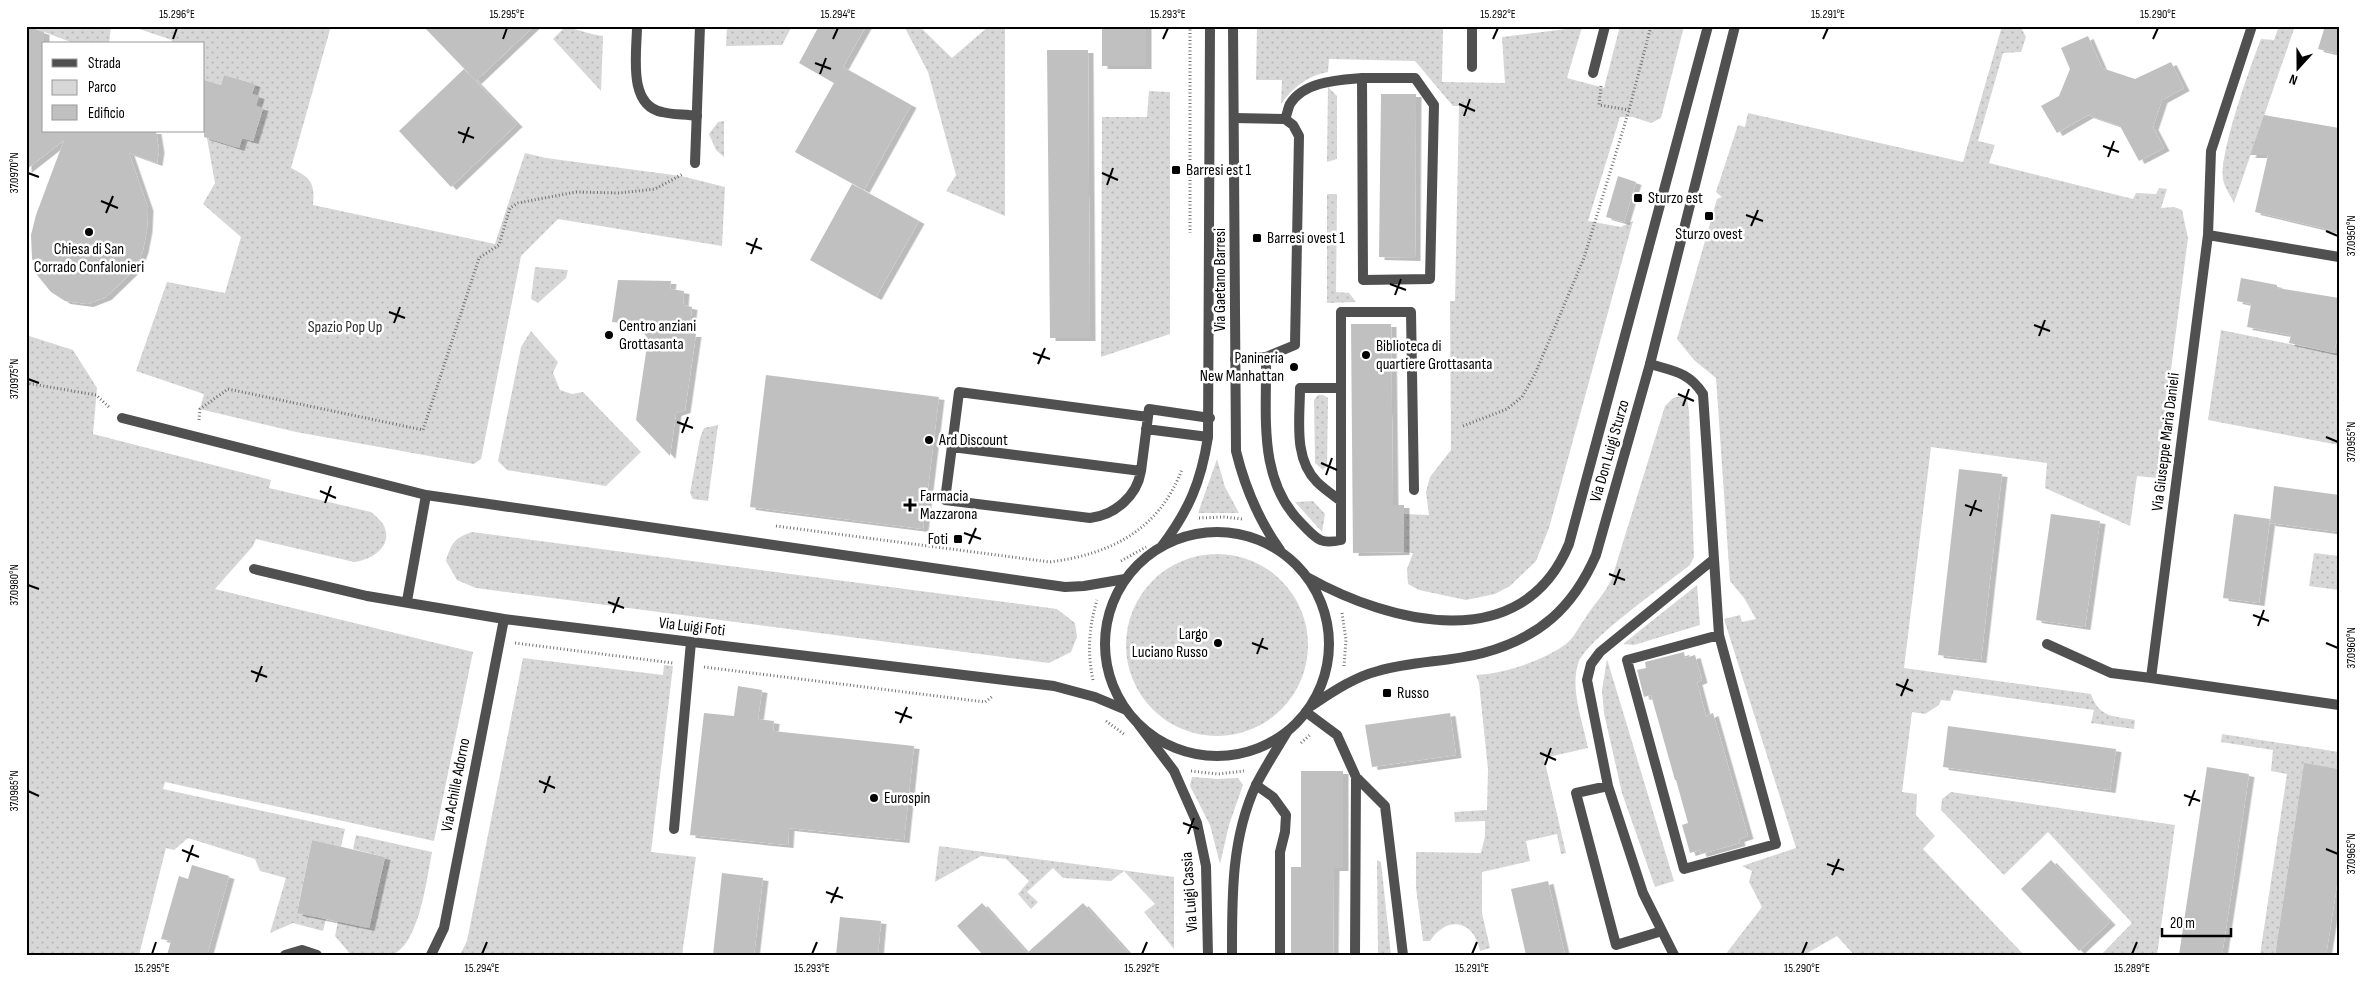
<svg xmlns="http://www.w3.org/2000/svg" width="2365" height="981" font-family="'Sofia Sans Condensed',sans-serif">
<style>
.green{fill:url(#green-dots)}
.building{fill:#c0c0c0;filter:url(#shadow)}
.lines{fill:none;stroke-linecap:round;stroke-linejoin:round}
.path{stroke:#727272;stroke-width:3;stroke-dasharray:1 2.5;stroke-linecap:butt}
.service{stroke:#505050;stroke-width:10}
.minor{stroke:#505050;stroke-width:10}
.tertiary{stroke:#505050;stroke-width:10}
.ticks{fill:none;stroke:#000;stroke-width:2}
.poi-dot{fill:#000;stroke:#fff;stroke-width:2}
.labels{text-anchor:middle;dominant-baseline:central;stroke-width:5;stroke-linejoin:round;paint-order:stroke}
.poi-label{font-size:16px;fill:#000;stroke:#fff;text-anchor:start}
.street-label{font-size:16px;fill:#000;stroke:#fff}
.park-label{font-size:16px;fill:#2e2e2e;stroke:#fff}
.neatline{fill:none;stroke:#000;stroke-width:2}
.ticks-label{font-size:12px;text-anchor:middle;fill:#000}
</style>
<defs>
<pattern id="green-dots" width="8" height="8" patternUnits="userSpaceOnUse" patternTransform="scale(1.25)"><rect width="8" height="8" fill="#d7d7d7"/><path d="M2 2h.1M6 6h.1" fill="none" stroke="#b7b7b7" stroke-width="1.8" stroke-linecap="round"/></pattern>
<filter id="shadow"><feDropShadow dx="5.5" dy="3" stdDeviation="0" flood-color="#0004"/></filter>
</defs>
<rect width="100%" height="100%" fill="#fff"/>
<!-- green -->
<path class="green" d="M28,26H111L109,44H76Z
M130,26H331L291,168C311,178 315,182 313,205L495,244L525,153L546,158L681,176L725,187L722,246L558,219L521,256L481,459L474,464L296,432L200,409L204,394L136,371L167,282L225,293L241,237L203,204L215,183L207,138L239,147L242,138L253,141L263,109L256,106L252,94L255,84L224,75L221,85L204,80V44H171L172,40Z
M727,26H792L782,45L726,46Z
M904,26H919L952,58L989,26H1005V216L946,191L956,175L928,72Z
M1257,26H1443L1442,82L1505,83L1502,37L1582,27L1567,78L1604,88L1620,26H1684L1661,118L1651,123L1633,117H1620L1588,221L1621,227L1633,221L1549,528L1536,561L1510,586L1495,594L1466,600L1419,590L1408,584L1407,569L1413,553L1404,552V514L1429,515L1426,492L1430,477L1451,450L1450,301H1455L1459,106H1453L1415,61L1329,59L1328,72C1307,76 1293,87 1281,104L1282,80H1256Z
M2002,26H2020L2026,37L2021,52L2003,53L1978,141L1995,145L1989,163L2133,199L2136,193L2156,194L2159,188L2167,189L2161,208L2174,207L2182,210L2188,238L2157,478L2137,476L2130,526L2045,488L2047,463L1931,447L1904,668L2091,694C2099,718 2114,716 2135,720L2134,729L2091,723L2094,710L1954,690L1950,701L1941,700L1939,705L1925,714L1912,712L1902,792L1917,794L1916,815L1935,836L1923,849L2024,955H1854L1837,936L1804,955H1725L1762,907L1749,882L1752,871L1742,866L1796,848L1724,619L1740,615L1742,622L1756,619L1744,598L1730,581L1716,378L1694,360L1677,339L1717,199L1722,197L1716,192L1738,125L1745,127L1748,113L1963,162Z
M2279,26H2295L2234,203C2231,196 2224,187 2223,179C2219,154 2250,67 2261,39L2274,40Z
M564,28C578,28 589,35 603,36L601,91L553,39Z
M1328,87L1337,96V159L1327,162Z
M1149,91L1170,92V334L1101,357L1102,117H1147Z
M724,121V157L716,150L709,134L718,122Z
M1327,194H1337L1336,292L1349,293L1356,302L1327,303Z
M535,267L568,270L566,278L538,303L531,299Z
M2221,330L2339,354V445L2208,420Z
M531,331L558,362L553,373L560,390L572,394L583,392L641,452L606,486L507,470L498,461L521,347Z
M26,335L73,350L97,388L93,434L271,480L269,488L371,512C375,515 380,520 383,524C395,545 372,560 354,562L256,539L253,546L215,589L473,652L434,841L165,782L163,789L345,829L341,847L312,840L297,912L326,919L323,931L293,923L270,933L286,878L260,871L255,859L188,838L174,850L166,848L139,955H26Z
M1318,395H1323L1328,398L1327,466L1323,470L1315,463L1314,400Z
M1681,396L1687,398L1689,411L1694,557L1690,565C1668,583 1584,641 1578,664C1570,690 1583,722 1588,748L1544,758L1566,853L1561,854L1557,834L1526,841L1530,861L1482,872V913L1490,948L1480,951C1474,920 1447,915 1430,941H1423L1416,888V852L1481,853L1485,836V821L1455,822L1454,812L1487,810L1488,769L1479,683L1476,675C1503,674 1543,661 1566,644C1574,638 1578,628 1584,620C1593,605 1605,594 1612,578L1665,406L1673,398Z
M718,425L708,501L693,499L690,493L700,438L704,428Z
M1217,459L1225,487L1239,513H1198Z
M1313,501L1325,514L1322,532L1295,502Z
M472,532L1057,609L1075,623L1077,637L1071,652L1049,663L476,588L457,580L446,561C451,544 454,538 472,532Z
M2314,553L2339,556V590L2309,586Z
M1126 645a91 91 0 1 1 182 0a91 91 0 1 1-182 0Z
M1697,585L1700,625L1634,645L1623,644Z
M523,658L663,675L664,665L673,666L651,852L696,857L682,955H460L467,941Z
M1607,659L1674,881L1655,887L1622,793L1604,713L1602,690Z
M2222,734L2339,752V769L2304,764L2275,955H2260L2287,774L2271,771L2273,750L2221,742Z
M1192,777L1218,779L1238,778L1243,785L1229,825L1220,864L1210,825L1190,786Z
M1951,792L2175,825L2157,955H2101L2132,923L2048,832L2004,875L1941,810L1942,799Z
M356,835L432,852C427,877 419,949 390,955C378,957 363,955 351,955L335,936L338,921L369,927L385,857L353,849Z
M939,846L1174,877V949L1144,912L1155,904L1124,871L1111,881L1063,878L1053,868L1027,892L1038,902L1031,909L1018,894L1029,881L1006,859L981,856L935,882Z
M1377,860L1381,862L1391,955H1378Z"/>
<!-- building -->
<path class="building" d="M26,26L44,32V131H156L159,150L157,163L129,153L148,208L147,229L143,250L136,268L106,297L88,304L65,301L51,292L37,275L32,258L31,235L36,215L64,140L26,170Z
M423,26H534L476,81Z
M819,26H866L843,67L911,105L864,190L795,152L834,83L799,63Z
M1102,26H1146V66H1102Z
M2325,26H2339V54L2318,49Z
M2088,36L2102,68L2135,79L2171,62L2184,88L2162,100L2153,127L2164,148L2139,161L2120,126L2088,115L2057,133L2041,106L2059,96L2070,69L2061,48Z
M1047,50H1088L1090,338H1050Z
M464,69L517,124L451,187L399,131Z
M224,75L255,84L252,94L259,96L256,106L263,108L253,141L242,138L239,148L204,137V80L221,85Z
M1381,94H1416L1415,258L1379,257Z
M2264,115L2339,128V232L2255,212L2268,155H2250Z
M1618,176L1636,182L1624,222L1606,217Z
M852,184L919,221L876,297L810,260Z
M2241,278L2277,285V288L2339,298V329L2334,353L2289,343L2291,335L2247,327L2251,304L2237,301Z
M618,280L671,281L670,289L684,291L683,305L692,307L689,334H696L685,410L676,413L670,456L636,420L648,339L638,325L612,322Z
M1351,324H1391L1393,505H1404V552L1353,553Z
M766,375L939,397L923,529L750,507Z
M1959,469L2002,474L1981,660L1938,655Z
M2274,486L2339,495V532L2270,523Z
M2051,514L2100,521L2085,627L2036,620Z
M2234,514L2270,519L2259,603L2223,598Z
M1684,652L1685,658L1695,655L1702,680L1697,682L1706,716L1713,713L1748,836L1739,839L1740,843L1701,854L1700,850L1690,853L1682,825L1688,823L1676,780H1675L1651,695L1644,697L1637,670L1646,668L1645,662Z
M738,686L762,690L758,719L774,721L773,731L914,746L904,840L789,828L788,845L690,835L704,713L734,716Z
M1450,713L1456,755L1372,767L1365,725Z
M1948,726L2116,749L2110,790L1943,767Z
M2304,763L2339,769V872L2326,955H2275Z
M2207,767L2249,774L2237,856L2222,955H2179Z
M1301,771H1343V868H1334L1333,955H1291V867H1301Z
M312,840L385,857L369,928L297,913Z
M2051,860L2110,922L2079,951L2021,889Z
M192,865L229,876L207,955H167L171,941L161,939L179,876L188,879Z
M722,873L763,878L754,955H713Z
M1548,881L1565,955H1526L1511,889Z
M982,903L1027,953L1083,903L1130,955H983L957,926Z
M840,917L881,921L878,955H836Z"/>
<g class="lines">
<!-- path -->
<path class="path" d="M1190,26V233
M1601,86L1599,105L1629,110
M26,383L96,395L110,408
M199,420L200,409L228,389L423,430L479,258L499,245L510,208L518,203L576,192L619,193L655,189L683,174
M1463,426L1507,409L1522,397L1535,374L1584,258L1629,110L1651,26
M1199,518L1224,517L1242,519
M776,526L1050,562C1112,554 1160,529 1182,469
M1121,561L1146,547
M1342,613L1346,640L1344,666
M515,643L673,663
M704,667L985,702L993,696
M1093,680C1087,652 1089,627 1097,600
M1106,721L1125,735
M1301,743L1311,734
M1191,771L1218,774L1244,771"/>
<!-- service -->
<path class="service" d="M637,26C637,52 627,105 662,112C673,115 685,114 697,116
M1472,67V26
M1593,73L1605,26
M1362,78H1415L1434,105L1430,279L1363,280Z
M1234,118L1285,119L1293,125L1299,136L1295,345L1266,357
M1285,119C1287,115 1288,108 1290,104C1304,81 1339,80 1362,78
M1235,359L1266,357C1267,415 1257,480 1302,524C1317,539 1320,545 1341,540V312H1411L1414,490
M1650,364C1673,371 1689,372 1703,394L1714,559L1600,652L1591,664L1587,680L1608,786L1643,893L1674,955
M1341,388H1300C1300,419 1293,458 1317,482C1324,489 1333,495 1341,501
M1146,429L1208,437
M952,447L1141,471L1149,409L1210,418
M1141,471C1137,496 1115,515 1090,518L945,500L959,392L1148,417
M1714,559L1719,635
M1719,635L1776,844L1684,869L1627,660Z
M1306,712L1337,735L1356,777L1385,806L1403,955
M1256,785L1273,797L1286,815L1285,832L1280,852V955
M1608,786L1576,793L1616,945L1662,931
M1355,955L1356,777"/>
<!-- minor -->
<path class="minor" d="M2252,26L2211,151L2208,235L2151,678L2339,705
M695,163L700,26
M2208,235L2339,257
M122,418L426,495L1065,587L1084,586L1125,579
M254,569L367,596L504,619L1054,686L1095,697L1126,710
M407,601L426,495
M2047,644L2111,673L2151,678
M1139,725L1174,771L1197,823L1206,866L1208,955
M674,829L691,642
M285,955L302,950L317,955
M431,955L444,928L504,619
M1232,955C1232,897 1231,839 1256,785C1265,767 1277,749 1287,732"/>
<!-- tertiary -->
<path class="tertiary" d="M1233,26L1236,451C1245,488 1258,519 1280,550
M1105 644a112 112 0 1 1 224 0a112 112 0 1 1-224 0Z
M1162,546C1189,510 1201,482 1208,437L1210,26
M1307,577C1391,624 1522,657 1569,544L1708,26
M1311,706C1331,693 1354,677 1378,671C1412,661 1449,662 1483,653C1539,638 1573,608 1596,555L1650,364L1735,26"/>
</g>
<!-- ticks -->
<path class="ticks" d="M173,39L177,28M503,39L507,28M833,39L838,28M1163,39L1168,28M1493,39L1498,28M1823,39L1828,28M2153,39L2158,28M815,63L831,69M820,74L826,58M1459,104L1475,111M1464,116L1470,99M458,132L474,138M463,143L469,127M2103,146L2119,152M2108,157L2114,141M28,173L39,177M1102,173L1118,180M1107,185L1113,168M101,201L118,208M106,213L113,196M1746,215L1763,221M1751,226L1758,210M2326,231L2338,236M746,243L762,249M751,254L757,238M1390,284L1406,290M1395,295L1401,279M389,312L405,318M394,323L400,307M2034,325L2050,331M2039,336L2045,320M1033,353L1050,359M1038,364L1045,348M28,379L39,383M1678,394L1694,401M1683,406L1689,389M677,422L693,428M682,433L688,417M2326,437L2338,442M1321,463L1337,470M1326,475L1332,458M320,491L336,498M325,503L331,486M1965,505L1982,511M1970,516L1976,500M964,533L981,539M969,544L976,528M1609,574L1625,580M28,585L39,589M1614,585L1620,569M608,602L624,608M613,613L619,597M2253,615L2269,621M2258,626L2264,610M1252,643L1268,649M2326,643L2338,648M1257,654L1263,638M251,671L267,677M256,682L262,666M1896,684L1913,691M1901,696L1908,679M895,712L912,718M900,723L907,707M1540,753L1556,760M1545,765L1551,748M539,781L555,788M28,791L39,796M544,793L550,776M2184,795L2200,801M2189,806L2195,790M1183,823L1199,829M1188,834L1194,818M2326,849L2338,854M182,850L199,857M187,862L193,845M1827,864L1844,870M1832,875L1839,859M826,892L843,898M831,903L838,887M152,954L156,942M482,954L487,942M812,954L817,942M1142,954L1147,942M1472,954L1477,942M1802,954L1807,942M2132,954L2137,942"/>
<!-- markers -->
<g class="poi-dot">
<rect x="1171" y="165" width="10" height="10" rx="2.5"/>
<rect x="1633" y="193" width="10" height="10" rx="2.5"/>
<rect x="1704" y="211" width="10" height="10" rx="2.5"/>
<circle cx="89" cy="232" r="5"/>
<rect x="1252" y="233" width="10" height="10" rx="2.5"/>
<circle cx="609" cy="335" r="5"/>
<circle cx="1366" cy="355" r="5"/>
<circle cx="1294" cy="367" r="5"/>
<circle cx="929" cy="440" r="5"/>
<path d="M907.5 497.5h5v5h5v5h-5v5h-5v-5h-5v-5h5z"/>
<rect x="953" y="534" width="10" height="10" rx="2.5"/>
<circle cx="1218" cy="643" r="5"/>
<rect x="1382" y="688" width="10" height="10" rx="2.5"/>
<circle cx="874" cy="798" r="5"/>
</g>
<g class="labels">
<!-- poi labels -->
<g class="poi-label">
<text x="1186" y="170">Barresi est 1</text>
<text x="1648" y="198">Sturzo est</text>
<text x="1709" y="234" text-anchor="middle">Sturzo ovest</text>
<text x="1267" y="238">Barresi ovest 1</text>
<text x="89" y="249" text-anchor="middle">Chiesa di San<tspan x="89" dy="18">Corrado Confalonieri</tspan></text>
<text x="619" y="326">Centro anziani<tspan x="619" dy="18">Grottasanta</tspan></text>
<text x="1376" y="346">Biblioteca di<tspan x="1376" dy="18">quartiere Grottasanta</tspan></text>
<text x="1284" y="358" text-anchor="end">Panineria<tspan x="1284" dy="18">New Manhattan</tspan></text>
<text x="939" y="440">Ard Discount</text>
<text x="920" y="496">Farmacia<tspan x="920" dy="18">Mazzarona</tspan></text>
<text x="948" y="539" text-anchor="end">Foti</text>
<text x="1208" y="634" text-anchor="end">Largo<tspan x="1208" dy="18">Luciano Russo</tspan></text>
<text x="1397" y="693">Russo</text>
<text x="884" y="798">Eurospin</text>
</g>
<!-- street labels -->
<g class="street-label">
<text transform="translate(1220 280) rotate(-90)">Via Gaetano Barresi</text>
<text transform="translate(2166 442) rotate(-83)">Via Giuseppe Maria Danieli</text>
<text transform="translate(1610 451) rotate(-74)">Via Don Luigi Sturzo</text>
<text transform="translate(692 627) rotate(7)">Via Luigi Foti</text>
<text transform="translate(456 785) rotate(-79)">Via Achille Adorno</text>
<text transform="translate(1190 892) rotate(-94)">Via Luigi Cassia</text>
</g>
<!-- park labels -->
<g class="park-label">
<text x="345" y="327">Spazio Pop Up</text>
</g>
</g>
<!-- border -->
<rect width="2365" height="981" fill="none" stroke="#ffffff" stroke-width="55"/>
<!-- legend -->
<rect x="42" y="42" width="162" height="90" fill="#ffffff" stroke="#999999"/>
<rect x="52" y="59" width="25" height="8" fill="#505050" stroke="#999999"/>
<text x="88" y="68" font-size="15" fill="#000000">Strada</text>
<rect x="52" y="80" width="25" height="15" fill="#d7d7d7" stroke="#999999"/>
<text x="88" y="92" font-size="15" fill="#000000">Parco</text>
<rect x="52" y="105" width="25" height="15" fill="#c0c0c0" stroke="#999999"/>
<text x="88" y="118" font-size="15" fill="#000000">Edificio</text>
<!-- north arrow -->
<g transform="translate(2298 68) rotate(201)" stroke="#ffffff" stroke-width="4" paint-order="stroke">
<path d="M0-4L9 19L0 12L-9 19Z" fill="#000000"/>
<text y="-8" font-size="14" font-weight="bold" text-anchor="middle" fill="#000000">N</text>
</g>
<!-- scale -->
<path d="M2162 928v8h69v-8" fill="none" stroke="#000000" stroke-width="2.5"/>
<text x="2170" y="928" font-size="15" fill="#000000" stroke="#ffffff" stroke-width="4" paint-order="stroke">20 m</text>
<rect x="28" y="28" width="2310" height="926" class="neatline"/>
<g class="ticks-label">
<text x="177" y="18">15.296°E</text>
<text x="507" y="18">15.295°E</text>
<text x="838" y="18">15.294°E</text>
<text x="1168" y="18">15.293°E</text>
<text x="1498" y="18">15.292°E</text>
<text x="1828" y="18">15.291°E</text>
<text x="2158" y="18">15.290°E</text>
<text transform="translate(14 173) rotate(-90)" y="4">37.0970°N</text>
<text transform="translate(2351 236) rotate(-90)" y="4">37.0950°N</text>
<text transform="translate(14 379) rotate(-90)" y="4">37.0975°N</text>
<text transform="translate(2351 442) rotate(-90)" y="4">37.0955°N</text>
<text transform="translate(14 585) rotate(-90)" y="4">37.0980°N</text>
<text transform="translate(2351 648) rotate(-90)" y="4">37.0960°N</text>
<text transform="translate(14 791) rotate(-90)" y="4">37.0985°N</text>
<text transform="translate(2351 854) rotate(-90)" y="4">37.0965°N</text>
<text x="152" y="972">15.295°E</text>
<text x="482" y="972">15.294°E</text>
<text x="812" y="972">15.293°E</text>
<text x="1142" y="972">15.292°E</text>
<text x="1472" y="972">15.291°E</text>
<text x="1802" y="972">15.290°E</text>
<text x="2132" y="972">15.289°E</text>
</g>
</svg>
